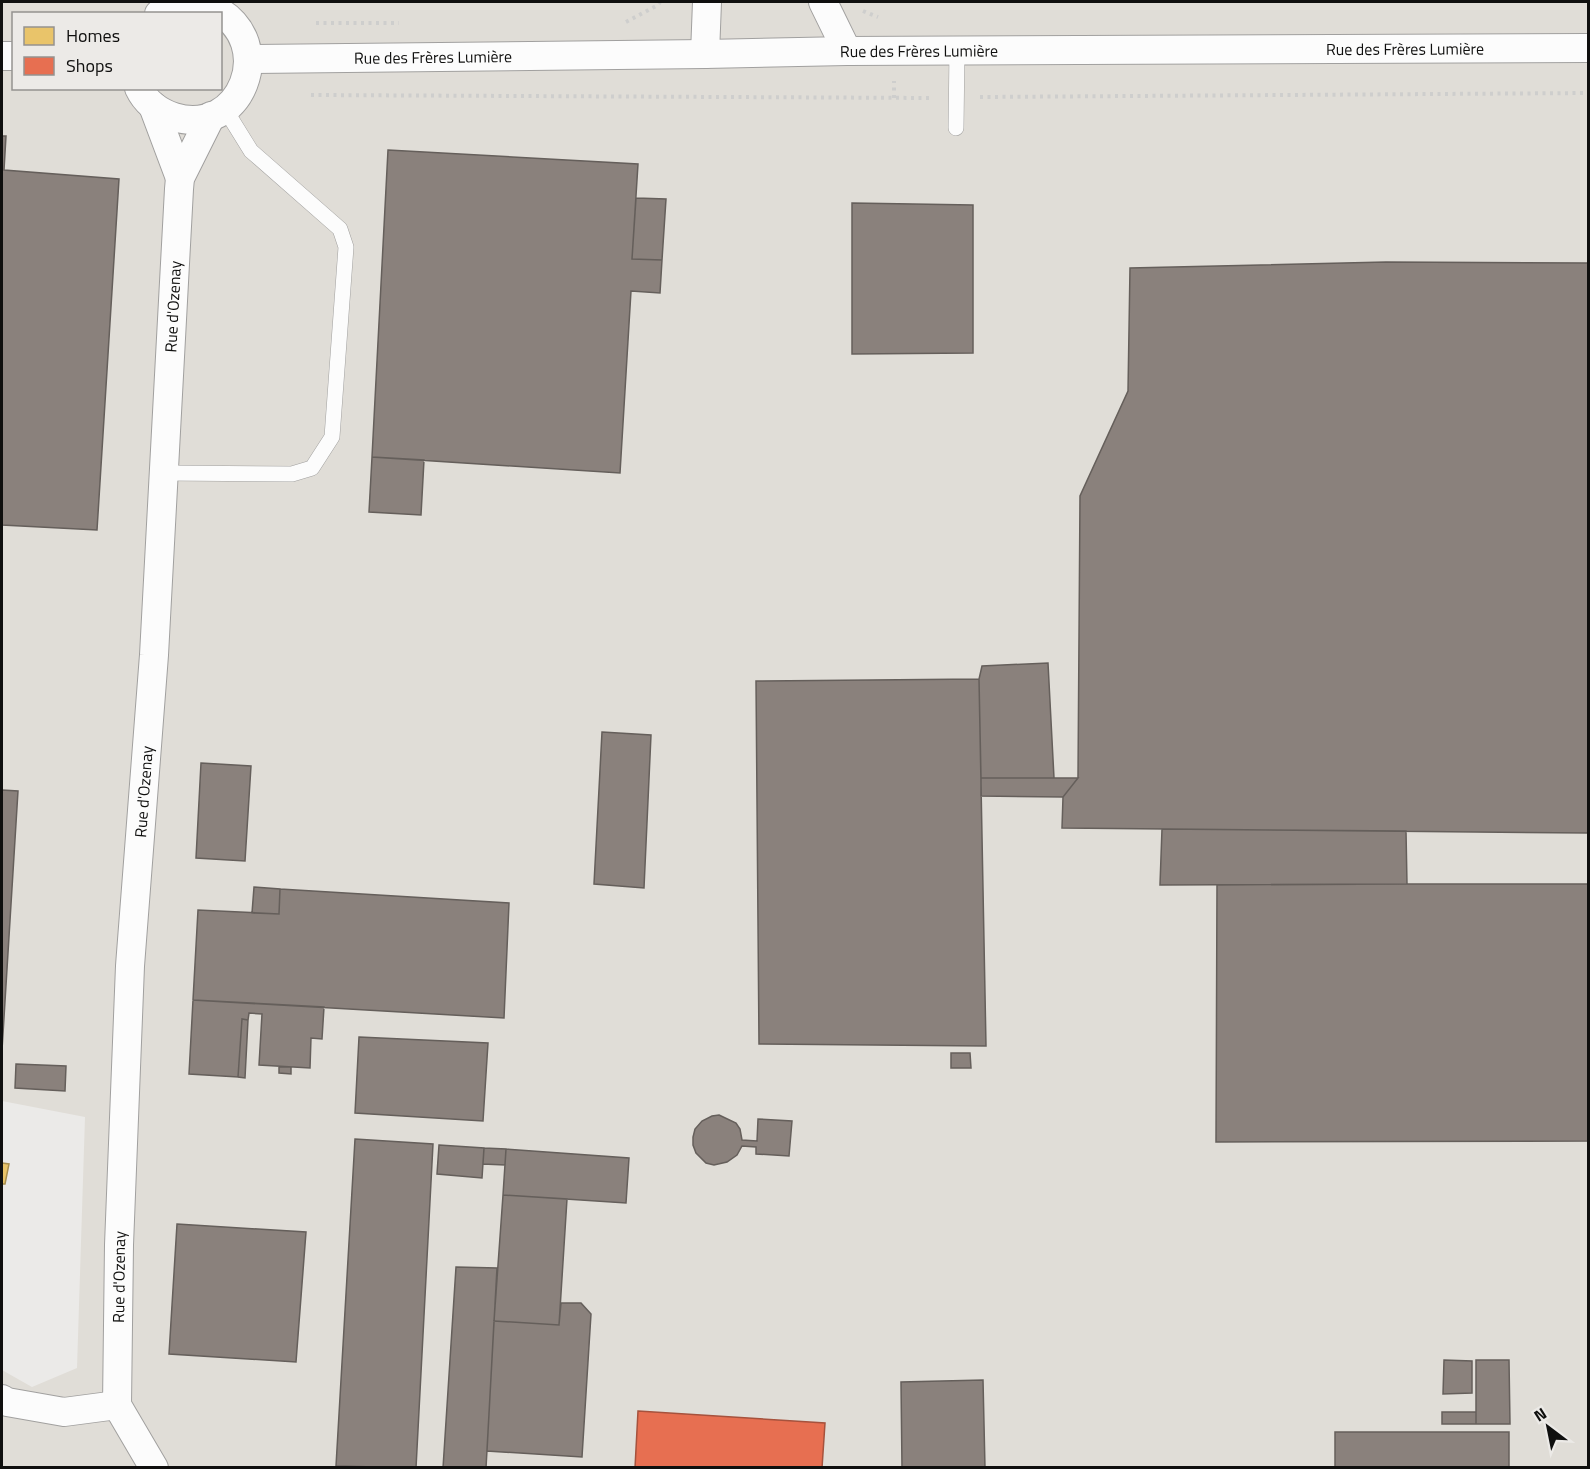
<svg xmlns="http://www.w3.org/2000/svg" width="1590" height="1469" font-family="'Titillium Web',sans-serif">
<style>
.built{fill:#e0ddd7;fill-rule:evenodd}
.homes{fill:#e9c46a;stroke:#a88e4e;stroke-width:1.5}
.shops{fill:#e76f51;stroke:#a6523d;stroke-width:1.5}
.industry{fill:#8a817c;stroke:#655f5b;stroke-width:1.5}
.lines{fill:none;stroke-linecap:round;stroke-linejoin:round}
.lane-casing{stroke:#a1a09f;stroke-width:16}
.street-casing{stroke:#a1a09f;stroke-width:30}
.path{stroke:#cececd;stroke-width:4;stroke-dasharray:3 4.5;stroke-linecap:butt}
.lane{stroke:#fcfcfc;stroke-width:15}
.street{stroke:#fcfcfc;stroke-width:28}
.labels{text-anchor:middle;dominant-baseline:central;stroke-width:6;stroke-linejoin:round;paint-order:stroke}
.street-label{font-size:16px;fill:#0f0f0e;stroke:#eceae7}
</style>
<rect width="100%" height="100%" fill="#ebeae8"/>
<!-- built -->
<path class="built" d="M2,2H1588V1467H2V1370L32,1387L77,1368L85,1117L2,1101ZM14,14H220V88H14Z"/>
<!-- homes -->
<path class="homes" d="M2,1163L9,1164L5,1184H2Z"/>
<!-- shops -->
<path class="shops" d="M638,1411L825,1423L822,1468H635Z"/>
<!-- industry -->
<path class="industry" d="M2,136H6L4,170L119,179L97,530L2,525Z
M388,150L638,164L632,259L662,260L660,293L631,291L620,473L372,457Z
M636,198L666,199L662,260L632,259Z
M852,203L973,205V353L852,354Z
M1386,262L1588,263V833L1062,828L1063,797L1078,778L1080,496L1128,391L1130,268Z
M372,457L424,460L421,515L369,512Z
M1048,663L1054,778H981L979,679L982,666Z
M979,679L986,1046L759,1044L756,681Z
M602,732L651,735L644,888L594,884Z
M201,763L251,766L245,861L196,858Z
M981,778H1078L1063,797L981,796Z
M2,790L18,791L2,1050Z
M1162,829L1406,831L1407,884L1160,885Z
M1407,884H1588V1141L1216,1142L1217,885Z
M254,887L280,889L279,914L252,913Z
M280,889L509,903L504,1018L193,1000L198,910L279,914Z
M193,1000L324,1007L322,1039L311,1038L310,1068L259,1065L262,1014L249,1013L248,1020L242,1019L238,1077L189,1074Z
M242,1019L248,1020L245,1078L238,1077Z
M359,1037L488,1043L483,1121L355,1113Z
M951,1053H970L971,1068H951Z
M16,1064L66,1066L65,1091L15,1088Z
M279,1067H291V1074L279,1073Z
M719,1115L736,1123L740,1129L742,1140L757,1141L758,1119L792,1121L789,1156L756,1154V1147L742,1146L737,1155L727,1162L714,1165L706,1163L696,1153L693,1145V1137L695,1129L702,1121L712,1116Z
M355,1139L433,1144L416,1468L336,1466Z
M439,1145L484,1148L482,1178L437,1174Z
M484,1148L506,1149L505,1165L483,1164Z
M506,1149L629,1158L626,1203L503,1195Z
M503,1195L567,1199L559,1325L494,1321Z
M177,1224L306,1232L296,1362L169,1354Z
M456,1267L497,1268L486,1468H443Z
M561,1303H581L591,1314L582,1457L487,1451L494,1321L559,1325Z
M1444,1360L1472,1361V1393L1443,1394Z
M1476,1360H1509L1510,1424H1476Z
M983,1380L985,1468H902L901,1382Z
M1442,1412H1476V1424H1442Z
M1335,1432H1509V1468H1335Z"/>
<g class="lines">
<defs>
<path id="lane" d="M956,128L957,50
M164,473L292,474L312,468L332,437L346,247L340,229L251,151L225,109"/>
<g id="street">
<path d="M823,2L847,51"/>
<path d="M705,54L707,2"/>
<path d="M2,56H14"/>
<path id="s1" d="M249,59L705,54L847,51L1588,48"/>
<path d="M139,88C146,103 159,112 174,117C241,138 279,43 215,9C198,0 174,2 159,14"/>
<path d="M153,106L180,178"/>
<path d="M2,1399L7,1402L64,1412L117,1405L154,1468"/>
<path id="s2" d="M117,1405L119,1245L130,966L154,655L179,189L180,178L211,116"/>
</g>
</defs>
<!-- lane casing -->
<use href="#lane" class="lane-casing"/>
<!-- street casing -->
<use href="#street" class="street-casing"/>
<!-- path -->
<path class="path" d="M863,11L878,17
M626,22L658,5L660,2
M316,23H399
M311,95L931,98
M980,97L1588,93
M894,98V81"/>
<!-- lane -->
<use href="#lane" class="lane"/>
<!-- street -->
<use href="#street" class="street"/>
</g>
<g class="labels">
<!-- street labels -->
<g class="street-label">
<text stroke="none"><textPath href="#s1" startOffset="1156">Rue des Frères Lumière</textPath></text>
<text stroke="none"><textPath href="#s1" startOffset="670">Rue des Frères Lumière</textPath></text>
<text stroke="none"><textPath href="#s1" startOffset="184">Rue des Frères Lumière</textPath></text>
<text stroke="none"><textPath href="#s2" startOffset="1100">Rue d'Ozenay</textPath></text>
<text stroke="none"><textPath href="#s2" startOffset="614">Rue d'Ozenay</textPath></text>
<text stroke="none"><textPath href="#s2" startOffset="128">Rue d'Ozenay</textPath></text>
</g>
</g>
<!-- border -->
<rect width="1590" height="1469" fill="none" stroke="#0f0f0e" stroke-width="6"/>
<!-- legend -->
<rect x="12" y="12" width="210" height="78" fill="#eceae7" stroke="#949290" stroke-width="1.5"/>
<rect x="24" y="27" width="30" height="18" fill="#e9c46a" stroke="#949290" stroke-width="1.5"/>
<text x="66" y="42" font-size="18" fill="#0f0f0e">Homes</text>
<rect x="24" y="57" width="30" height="18" fill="#e76f51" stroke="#949290" stroke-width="1.5"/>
<text x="66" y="72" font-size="18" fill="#0f0f0e">Shops</text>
<!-- north arrow -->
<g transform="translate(1548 1427) rotate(328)" stroke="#eceae7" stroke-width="4.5" paint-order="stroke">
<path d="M0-4.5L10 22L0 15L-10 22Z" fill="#0f0f0e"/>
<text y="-9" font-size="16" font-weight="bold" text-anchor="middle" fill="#0f0f0e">N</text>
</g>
</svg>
